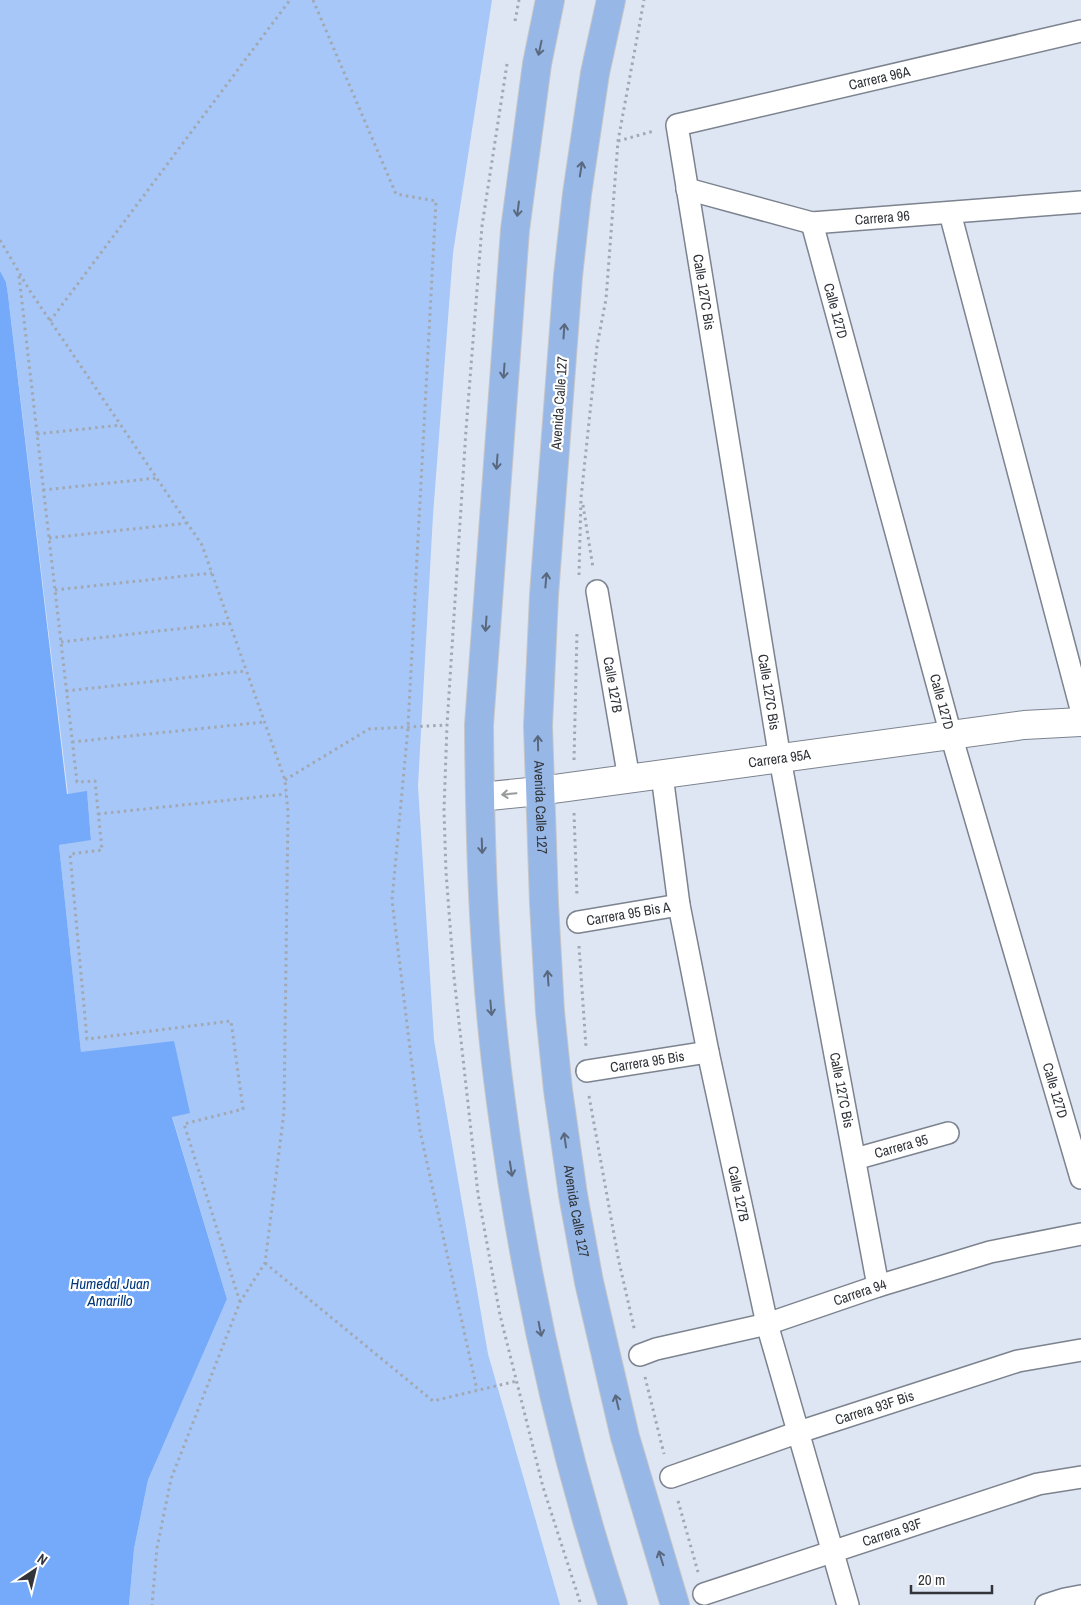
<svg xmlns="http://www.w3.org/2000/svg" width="1081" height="1605" font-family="'Archivo Narrow',sans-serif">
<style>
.green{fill:#a6c7f7}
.water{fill:#74aaf9}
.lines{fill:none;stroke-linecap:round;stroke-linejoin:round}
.minor-casing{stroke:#7c838f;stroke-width:24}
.tertiary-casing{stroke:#7c838f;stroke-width:30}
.primary-casing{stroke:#c5c6c8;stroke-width:30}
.path{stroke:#a2a8b2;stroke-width:3;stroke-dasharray:2.5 4;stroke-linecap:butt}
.minor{stroke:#fff;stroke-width:21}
.tertiary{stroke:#fff;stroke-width:28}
.primary{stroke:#97b7e6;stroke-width:28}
.oneway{stroke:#5a687e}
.oneway2{stroke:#989a9c}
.labels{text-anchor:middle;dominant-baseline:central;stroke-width:4.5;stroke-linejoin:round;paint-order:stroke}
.street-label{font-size:14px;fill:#313439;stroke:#fff}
.water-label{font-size:15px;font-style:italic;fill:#01377b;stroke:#fff}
</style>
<rect width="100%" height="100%" fill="#dee6f3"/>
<!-- green -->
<path class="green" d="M0,0H492L453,253L433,515L418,786L434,1040L488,1354L560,1605H129L134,1549L148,1480L227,1299L172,1116L190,1112L81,1052L59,845L91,839L87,792L68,794L8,295L6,282L0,271Z"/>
<!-- water -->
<path class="water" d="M0,271L6,282L8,295L67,794L87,791L91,840L59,845L81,1052L174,1041L190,1113L172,1117L227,1299L148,1480L134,1549L129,1605H0Z"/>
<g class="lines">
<defs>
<g id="minor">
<path id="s1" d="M687,189L812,223L1081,202"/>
<path d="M950,213L1081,709"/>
<path id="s2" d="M812,223L951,735L1081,1178"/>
<path id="s3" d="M597,591L629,779"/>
<path id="s4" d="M662,775L679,905L708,1052L767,1324L848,1605"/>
<path id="s5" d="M578,922L679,905"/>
<path id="s6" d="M587,1071L708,1052"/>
<path id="s7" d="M855,1159L948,1133"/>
<path id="s8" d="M878,1286L780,759L677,125L1081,31"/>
<path id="s9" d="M640,1355L656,1349L767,1324L878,1286L990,1252L1081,1234"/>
<path id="s10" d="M671,1477L799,1432L1018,1361L1081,1350"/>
<path id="s11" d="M704,1594L1038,1484L1081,1477"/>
<path d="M1046,1605L1065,1599L1081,1596"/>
</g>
<g id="tertiary">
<path id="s12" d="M480,797L539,791L1024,725L1081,722"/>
</g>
<g id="primary">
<path d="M550,0L537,64L515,230L479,725C480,851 484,977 501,1102C523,1272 560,1442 613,1605"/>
<path id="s13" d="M611,0L595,73L577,194L568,276L544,595L538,726L544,903L550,1012L558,1090L573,1195L589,1282L625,1437L675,1605"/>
</g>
</defs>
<!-- minor casing -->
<use href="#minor" class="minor-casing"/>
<!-- tertiary casing -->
<use href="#tertiary" class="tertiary-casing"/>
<!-- primary casing -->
<use href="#primary" class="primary-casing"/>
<!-- path -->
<path class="path" d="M313,0L396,194L436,201L408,727L392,900L420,1131L477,1390
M515,21L519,0
M507,64L482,226L466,430L447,725L444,810L446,872L454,977L478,1194L500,1315L543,1487L581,1605
M618,141L654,131
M0,240L30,291L202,545L285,780L288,812L284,1112L265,1263L240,1302L171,1479L157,1548L152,1605
M19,276L77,782L95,781L102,850L70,854L87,1039L231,1021L243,1109L184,1124L240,1302
M50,321L290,0
M37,434L121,425
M43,490L157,478
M583,505L593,568
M49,538L188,523
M579,575L581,498L597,346L606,299L618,141L644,0
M55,590L212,573
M61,642L230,623
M66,691L246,671
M72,742L264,722
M574,760L577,631
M285,780L369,729L447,725
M574,813L577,897
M98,814L286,794
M579,946L586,1047
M589,1096L619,1262L635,1332
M265,1263L433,1401L517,1381
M645,1377L664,1454
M678,1501L698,1572"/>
<!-- minor -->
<use href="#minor" class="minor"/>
<!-- tertiary -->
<use href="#tertiary" class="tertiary"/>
<!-- primary -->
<use href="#primary" class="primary"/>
</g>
<!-- one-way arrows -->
<defs><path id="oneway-shaft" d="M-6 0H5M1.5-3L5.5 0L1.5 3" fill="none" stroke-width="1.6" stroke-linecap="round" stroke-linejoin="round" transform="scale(1.25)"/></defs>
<g class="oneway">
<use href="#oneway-shaft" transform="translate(540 48) rotate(102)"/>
<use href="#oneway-shaft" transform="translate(581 169) rotate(-81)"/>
<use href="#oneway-shaft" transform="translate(518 209) rotate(97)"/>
<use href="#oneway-shaft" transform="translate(564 331) rotate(-86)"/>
<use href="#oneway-shaft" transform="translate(504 371) rotate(94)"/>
<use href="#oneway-shaft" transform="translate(497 462) rotate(94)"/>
<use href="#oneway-shaft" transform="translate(546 580) rotate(-85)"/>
<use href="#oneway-shaft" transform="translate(486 624) rotate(94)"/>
<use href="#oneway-shaft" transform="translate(538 743) rotate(-91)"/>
<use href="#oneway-shaft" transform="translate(482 846) rotate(88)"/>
<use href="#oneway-shaft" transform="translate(548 978) rotate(-94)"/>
<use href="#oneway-shaft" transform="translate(491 1008) rotate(85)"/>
<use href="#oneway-shaft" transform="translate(565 1140) rotate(-98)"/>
<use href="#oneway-shaft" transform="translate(511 1169) rotate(81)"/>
<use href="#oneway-shaft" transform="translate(540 1329) rotate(79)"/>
<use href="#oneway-shaft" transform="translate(617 1402) rotate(-103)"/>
<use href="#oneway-shaft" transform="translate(661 1558) rotate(-107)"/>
</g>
<use class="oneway2" href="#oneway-shaft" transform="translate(509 794) rotate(174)"/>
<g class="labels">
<!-- street labels -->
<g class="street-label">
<text stroke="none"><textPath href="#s8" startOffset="1386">Carrera 96A</textPath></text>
<text stroke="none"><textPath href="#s1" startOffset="200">Carrera 96</textPath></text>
<text transform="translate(704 292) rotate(81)">Calle 127C Bis</text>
<text stroke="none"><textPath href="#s2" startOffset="91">Calle 127D</textPath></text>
<text transform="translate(559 403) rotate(-86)">Avenida Calle 127</text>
<text stroke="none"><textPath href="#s3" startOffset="95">Calle 127B</textPath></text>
<text transform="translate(769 692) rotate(81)">Calle 127C Bis</text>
<text stroke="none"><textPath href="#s2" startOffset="496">Calle 127D</textPath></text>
<text stroke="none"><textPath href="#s12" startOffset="302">Carrera 95A</textPath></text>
<text stroke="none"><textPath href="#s13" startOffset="812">Avenida Calle 127</textPath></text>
<text stroke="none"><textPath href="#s5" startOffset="51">Carrera 95 Bis A</textPath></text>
<text stroke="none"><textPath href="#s6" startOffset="61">Carrera 95 Bis</textPath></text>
<text transform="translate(842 1090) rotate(79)">Calle 127C Bis</text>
<text stroke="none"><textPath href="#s2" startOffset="901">Calle 127D</textPath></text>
<text stroke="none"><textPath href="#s7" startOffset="48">Carrera 95</textPath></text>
<text stroke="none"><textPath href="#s4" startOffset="426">Calle 127B</textPath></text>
<text stroke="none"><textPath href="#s13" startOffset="1218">Avenida Calle 127</textPath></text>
<text stroke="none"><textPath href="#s9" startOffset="229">Carrera 94</textPath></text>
<text stroke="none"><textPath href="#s10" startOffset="215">Carrera 93F Bis</textPath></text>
<text stroke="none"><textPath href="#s11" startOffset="198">Carrera 93F</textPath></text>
</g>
<!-- water labels -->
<g class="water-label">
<text x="110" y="1283">Humedal Juan<tspan x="110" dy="17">Amarillo</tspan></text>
</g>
</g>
<!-- north arrow -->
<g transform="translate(35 1570) rotate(35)" stroke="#ffffff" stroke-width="4" paint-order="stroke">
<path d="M0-4L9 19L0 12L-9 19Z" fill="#313439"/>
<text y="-8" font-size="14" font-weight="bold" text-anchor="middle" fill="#313439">N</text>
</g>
<!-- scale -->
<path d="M911 1585v8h81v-8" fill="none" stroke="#313439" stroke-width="2.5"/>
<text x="918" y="1585" font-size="15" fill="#313439" stroke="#ffffff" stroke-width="4" paint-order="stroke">20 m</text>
</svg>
